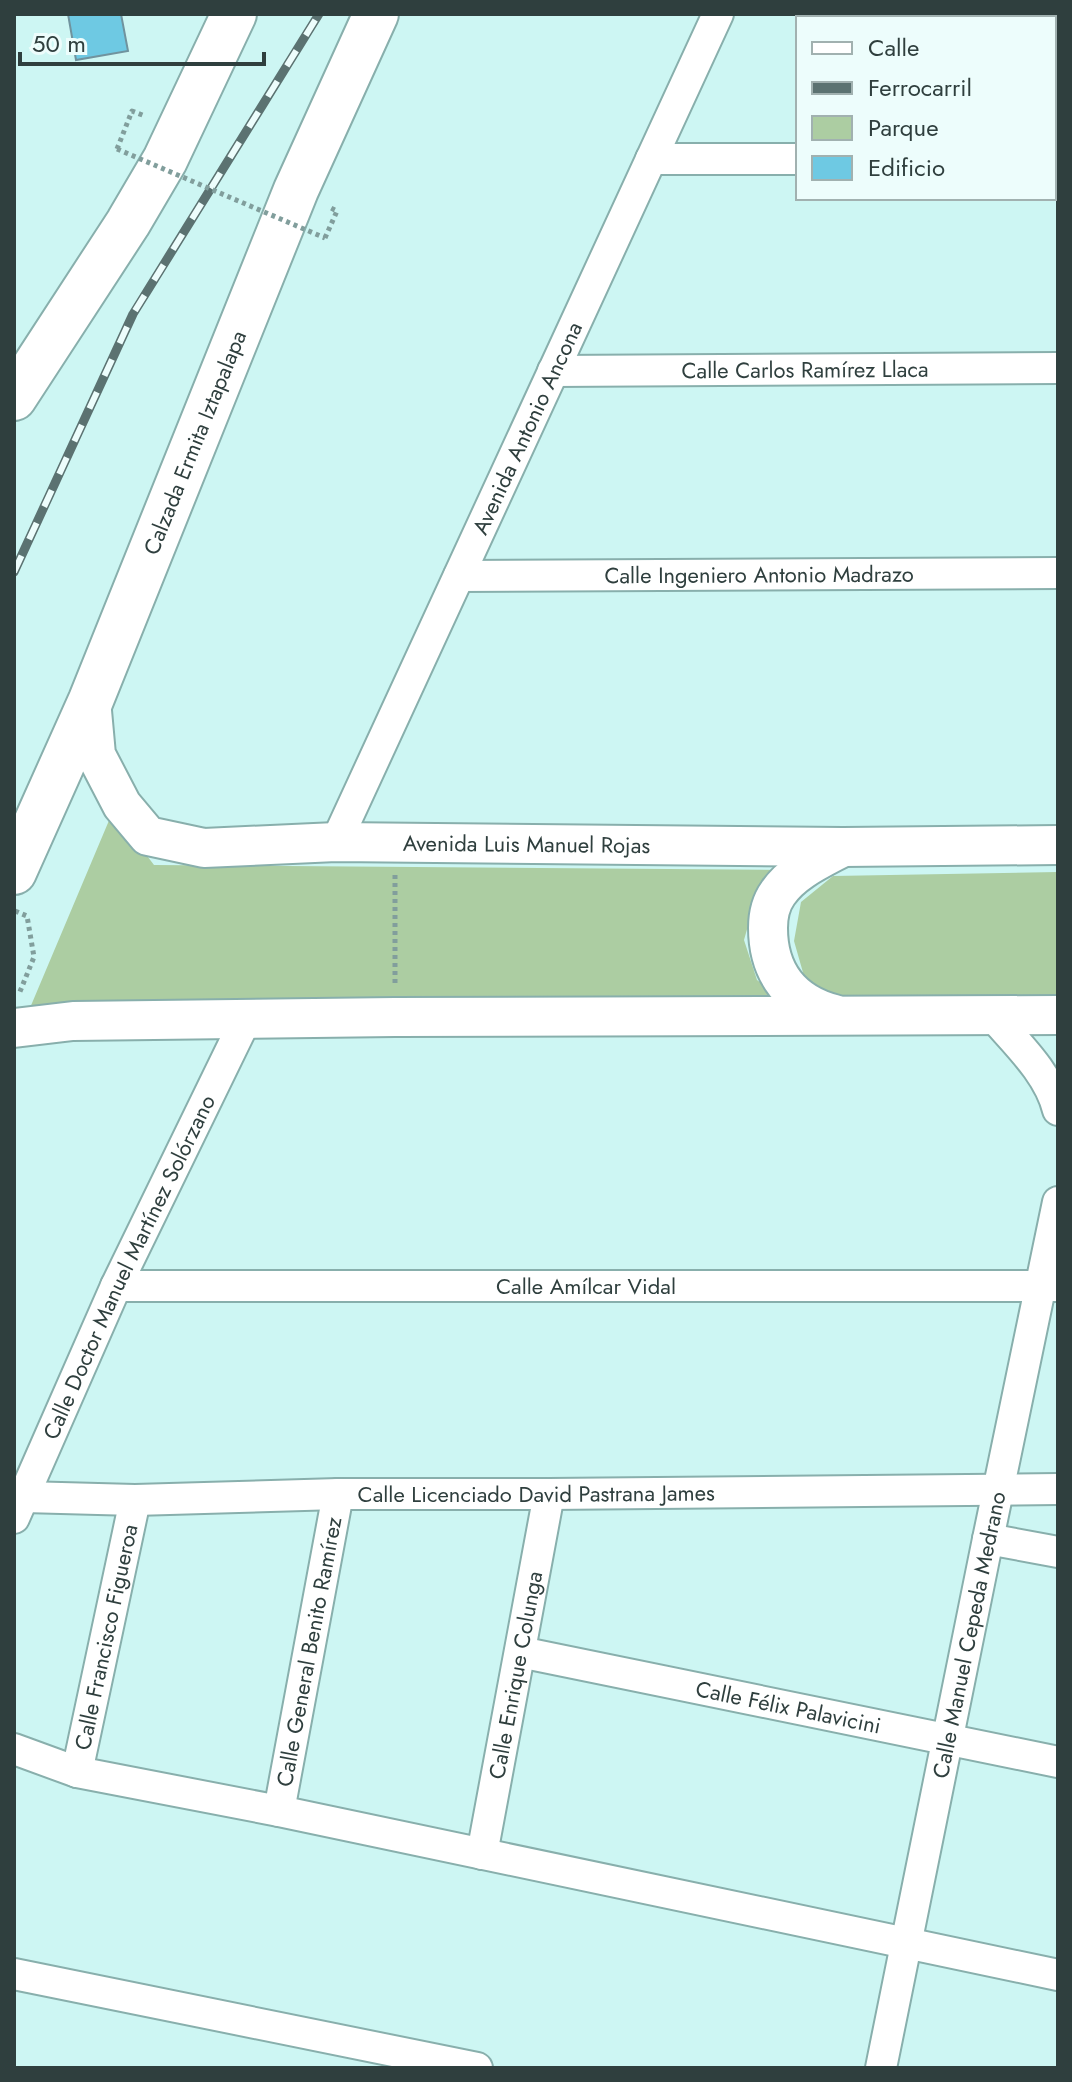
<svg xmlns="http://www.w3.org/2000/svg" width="1072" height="2082" font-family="Jost,sans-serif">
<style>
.green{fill:#accda2}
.building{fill:#6ec9e3;stroke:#70939e;stroke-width:2}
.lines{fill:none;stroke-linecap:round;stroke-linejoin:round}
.minor-casing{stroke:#88afac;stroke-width:34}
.tertiary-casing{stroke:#88afac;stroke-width:42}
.primary-casing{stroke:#88afac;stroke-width:48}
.path{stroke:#819e9c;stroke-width:5;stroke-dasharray:4 4;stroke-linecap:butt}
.minor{stroke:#fff;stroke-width:30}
.tertiary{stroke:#fff;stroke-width:38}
.primary{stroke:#fff;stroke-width:44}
.rail-casing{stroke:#5b7271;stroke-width:9}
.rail{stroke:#edfdfc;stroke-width:6;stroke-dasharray:18;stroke-linecap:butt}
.path-bridge{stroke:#819e9c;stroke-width:5;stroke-dasharray:4 4;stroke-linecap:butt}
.labels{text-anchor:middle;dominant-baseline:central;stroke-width:6;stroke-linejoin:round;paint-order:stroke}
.street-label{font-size:22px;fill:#2f3f3e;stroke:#edfdfc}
</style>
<rect width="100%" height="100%" fill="#cdf6f3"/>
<!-- green -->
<path class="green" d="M113,811L154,865L789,870L755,901L744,940L757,980L790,1005L27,1015Z
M1058,872V1002L832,998L804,976L794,941L801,902L833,876Z"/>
<!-- building -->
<path class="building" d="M68,14H121L128,51L76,60Z"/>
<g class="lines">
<defs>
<g id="minor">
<path d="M651,159H798"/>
<path d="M1054,159H1058"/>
<path id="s1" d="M553,371L1058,368"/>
<path id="s2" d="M459,576L1058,573"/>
<path id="s3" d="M336,842L718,14"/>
<path d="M992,1015C1016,1043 1049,1073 1058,1110"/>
<path id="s4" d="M116,1286H1058"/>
<path id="s5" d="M14,1491L24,1497L135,1500L338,1494H549L1058,1489"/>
<path id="s6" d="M14,1518L116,1286L246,1019"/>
<path d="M988,1539L1058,1552"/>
<path id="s7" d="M520,1652L1058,1762"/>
<path d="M14,1749L77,1772L279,1811L1058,1975"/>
<path id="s8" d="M77,1772L135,1500"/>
<path id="s9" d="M279,1811L338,1494"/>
<path id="s10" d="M482,1854L549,1494"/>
<path d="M14,1974L477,2068"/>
<path id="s11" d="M881,2068L988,1539L1058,1202"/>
</g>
<g id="tertiary">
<path id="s12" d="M91,700L96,755L122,805L148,836L204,848L336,842L843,847L1058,845"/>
<path d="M834,1014C792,1003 768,973 768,928C768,915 770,904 778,893C793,871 821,859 843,847"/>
<path d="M14,1028L73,1021L395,1017L1058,1015"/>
</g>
<g id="primary">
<path d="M14,398L128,223L165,160L234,14"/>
<path id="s13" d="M14,872L91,700L296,190L376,14"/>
</g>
</defs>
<!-- minor casing -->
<use href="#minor" class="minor-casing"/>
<!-- tertiary casing -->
<use href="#tertiary" class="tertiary-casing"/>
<!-- primary casing -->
<use href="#primary" class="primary-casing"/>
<!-- path -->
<path class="path" d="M117,149L132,111L145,116
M325,238L337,211L329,207
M395,875V985
M15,911L27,916L34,957L19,994"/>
<!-- minor -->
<use href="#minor" class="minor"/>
<!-- tertiary -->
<use href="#tertiary" class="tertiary"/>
<!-- primary -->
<use href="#primary" class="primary"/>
<defs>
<path id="rail" d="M14,572L133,314L319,14"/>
</defs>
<!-- rail casing -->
<use href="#rail" class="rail-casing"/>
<!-- rail -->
<use href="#rail" class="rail"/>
<!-- path-bridge -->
<path class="path-bridge" d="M117,149L325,238"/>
</g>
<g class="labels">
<!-- street labels -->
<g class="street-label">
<text stroke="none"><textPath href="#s1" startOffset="252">Calle Carlos Ramírez Llaca</textPath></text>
<text stroke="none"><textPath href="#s3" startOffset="456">Avenida Antonio Ancona</textPath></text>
<text stroke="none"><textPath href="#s13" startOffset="466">Calzada Ermita Iztapalapa</textPath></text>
<text stroke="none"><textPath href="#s2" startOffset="300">Calle Ingeniero Antonio Madrazo</textPath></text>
<text stroke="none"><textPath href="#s12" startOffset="532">Avenida Luis Manuel Rojas</textPath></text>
<text stroke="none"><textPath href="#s6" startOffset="276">Calle Doctor Manuel Martínez Solórzano</textPath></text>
<text stroke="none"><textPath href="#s4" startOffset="470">Calle Amílcar Vidal</textPath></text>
<text stroke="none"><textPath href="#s5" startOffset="524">Calle Licenciado David Pastrana James</textPath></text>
<text stroke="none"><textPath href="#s11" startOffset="442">Calle Manuel Cepeda Medrano</textPath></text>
<text stroke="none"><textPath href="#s8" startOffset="138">Calle Francisco Figueroa</textPath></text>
<text stroke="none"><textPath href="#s9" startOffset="162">Calle General Benito Ramírez</textPath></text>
<text stroke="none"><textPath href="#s10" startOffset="182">Calle Enrique Colunga</textPath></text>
<text stroke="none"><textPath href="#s7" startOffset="274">Calle Félix Palavicini</textPath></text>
</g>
</g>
<!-- border -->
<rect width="1072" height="2082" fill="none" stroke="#2f3f3e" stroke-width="32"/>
<!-- legend -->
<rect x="796" y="16" width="260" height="184" fill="#edfdfc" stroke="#a1b1b0" stroke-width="2"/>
<rect x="812" y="42" width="40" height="12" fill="#ffffff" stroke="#a1b1b0" stroke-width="2"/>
<text x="868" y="56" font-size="24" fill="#2f3f3e">Calle</text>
<rect x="812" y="82" width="40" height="12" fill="#5b7271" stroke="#a1b1b0" stroke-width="2"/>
<text x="868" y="96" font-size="24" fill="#2f3f3e">Ferrocarril</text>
<rect x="812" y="116" width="40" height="24" fill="#accda2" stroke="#a1b1b0" stroke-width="2"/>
<text x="868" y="136" font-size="24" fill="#2f3f3e">Parque</text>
<rect x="812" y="156" width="40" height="24" fill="#6ec9e3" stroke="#a1b1b0" stroke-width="2"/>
<text x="868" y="176" font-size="24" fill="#2f3f3e">Edificio</text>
<!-- scale -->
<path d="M20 52v12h244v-12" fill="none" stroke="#2f3f3e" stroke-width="4"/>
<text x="32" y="52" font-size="24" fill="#2f3f3e" stroke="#edfdfc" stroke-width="6" paint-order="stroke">50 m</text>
</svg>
